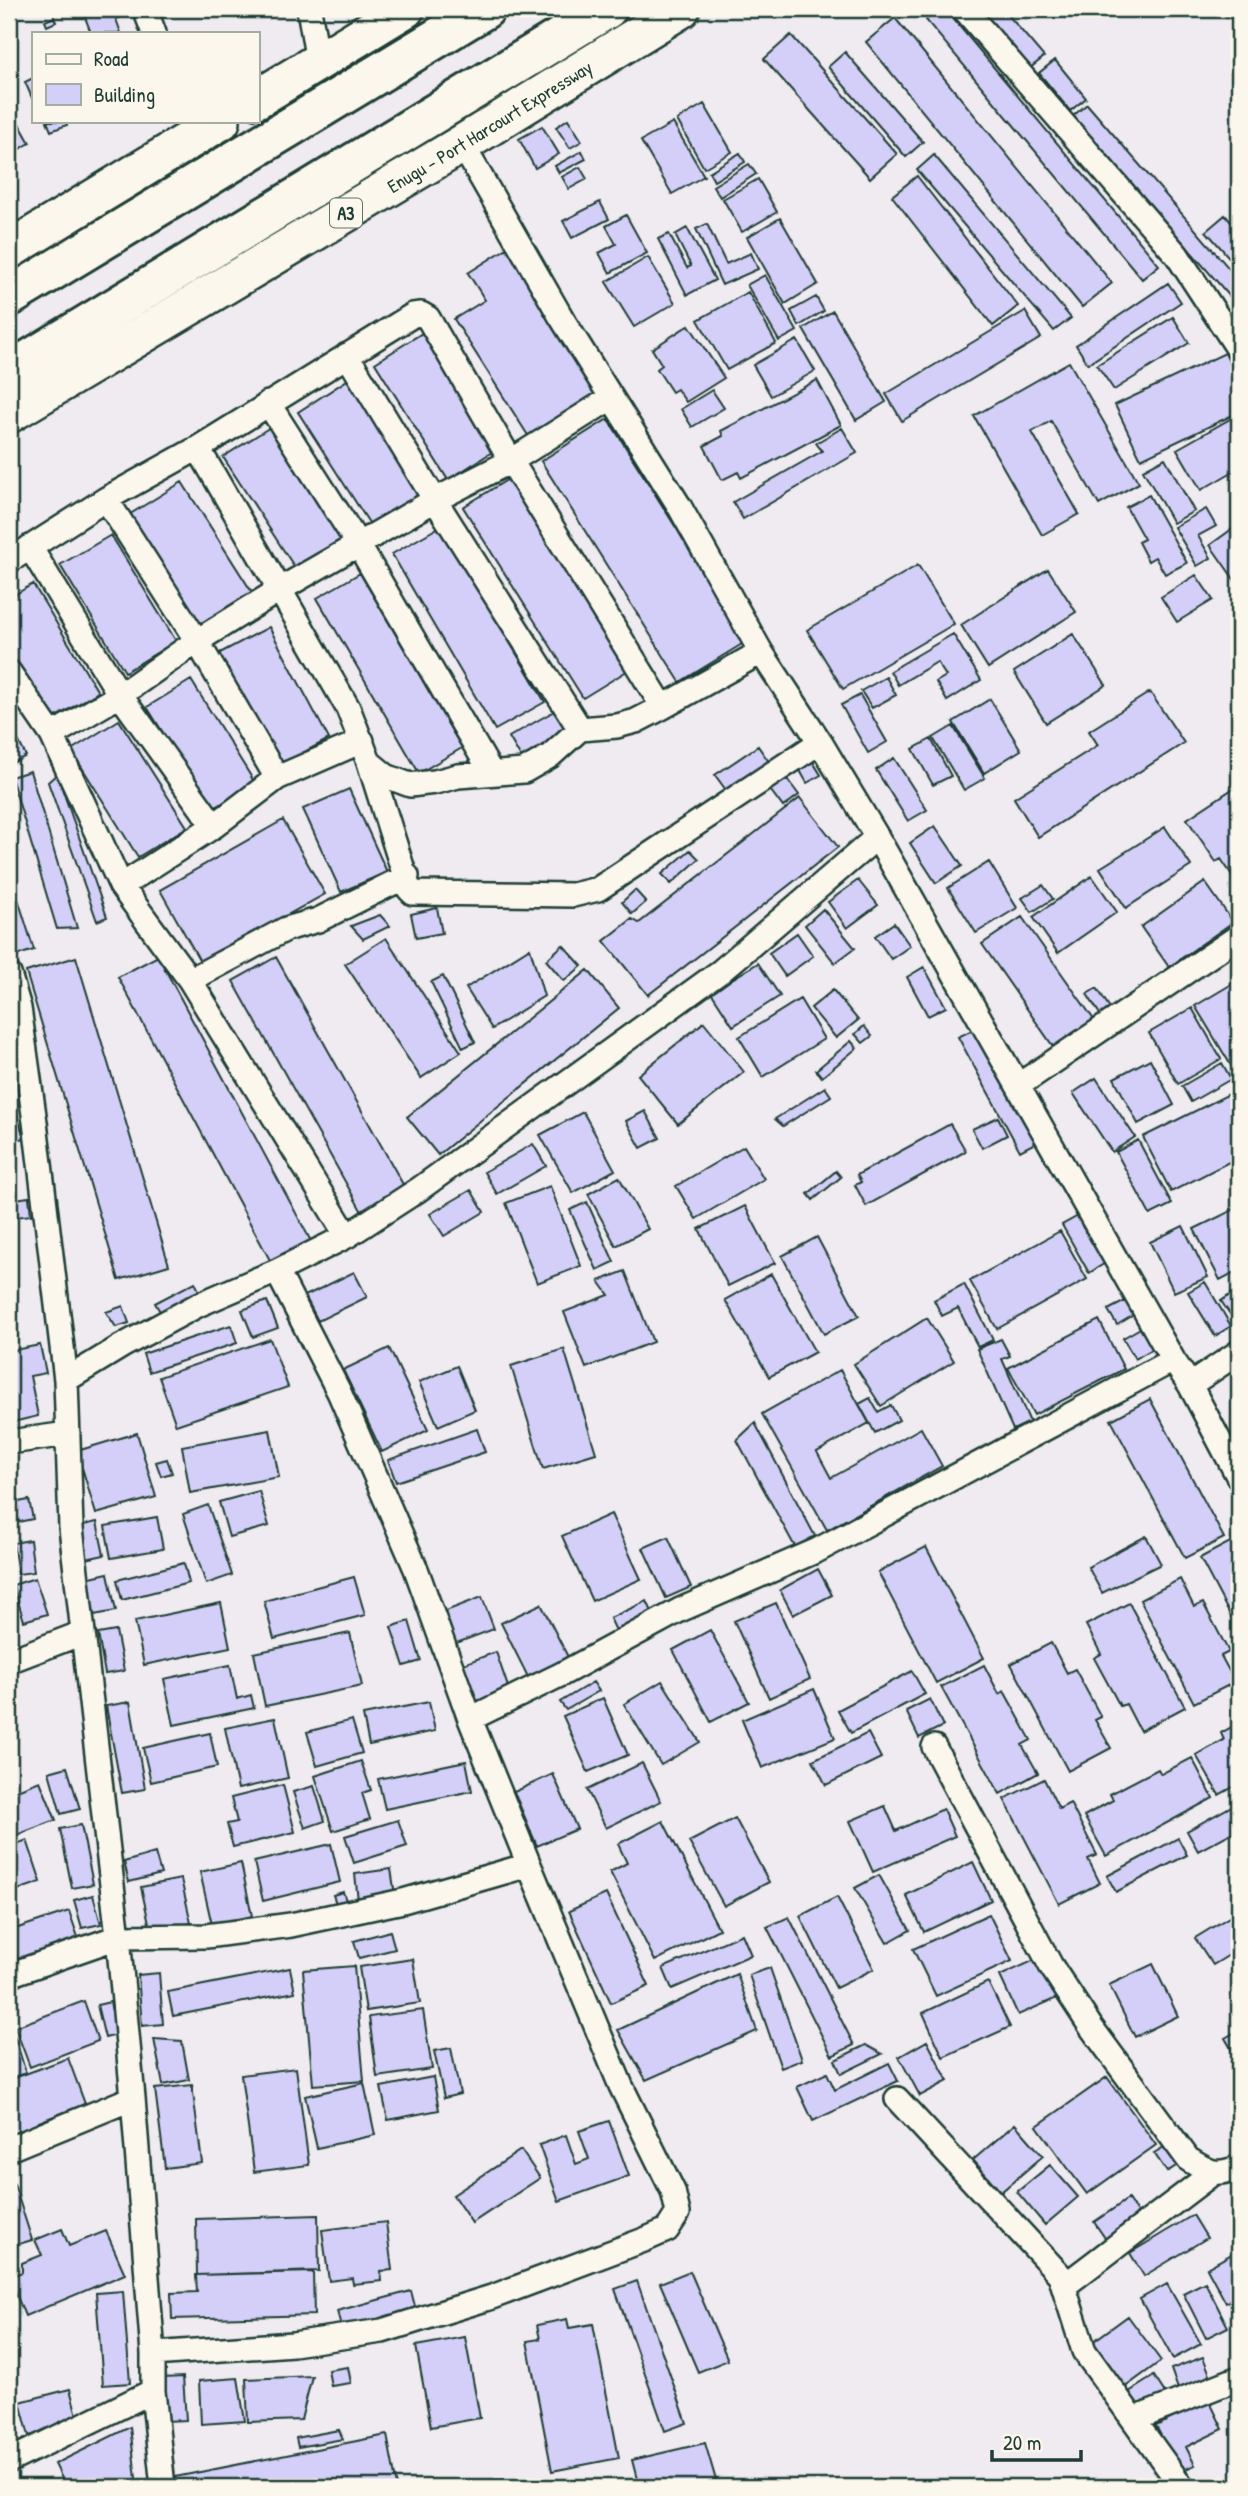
<svg xmlns="http://www.w3.org/2000/svg" width="1248" height="2496" font-family="'Patrick Hand',sans-serif">
<style>
.building{fill:#d4cff8;stroke:#1f3d34;stroke-width:2}
.lines{fill:none;stroke-linecap:round;stroke-linejoin:round}
.minor-casing{stroke:#1f3d34;stroke-width:28}
.primary-casing{stroke:#1f3d34;stroke-width:42}
.trunk-casing{stroke:#1f3d34;stroke-width:44}
.minor{stroke:#fbf7ec;stroke-width:23}
.primary{stroke:#fbf7ec;stroke-width:37}
.trunk{stroke:#fbf7ec;stroke-width:38}
.labels{text-anchor:middle;dominant-baseline:central;stroke-width:5;stroke-linejoin:round;paint-order:stroke}
.shield{fill:#fbf7ec;stroke:#61756b;stroke-width:2}
.shield-label{font-size:18px;font-weight:bold;fill:#1f3d34}
.street-label{font-size:19px;fill:#1f3d34;stroke:#fbf7ec}
</style>
<rect width="100%" height="100%" fill="#efebf0"/>
<filter id="ink" filterUnits="userSpaceOnUse"><feTurbulence type="fractalNoise" baseFrequency=".0143" numOctaves="2"/><feDisplacementMap in="SourceGraphic" scale="14" xChannelSelector="R" yChannelSelector="G"/><feConvolveMatrix kernelMatrix="1 2 1 2 8 2 1 2 1" color-interpolation-filters="sRGB"/></filter>
<g filter="url(#ink)">
<!-- building -->
<path class="building" d="M82,9H122L125,16L116,19L121,33H91Z
M940,9H945L1159,265L1142,279L926,20Z
M979,9H1003L1044,57L1030,68Z
M1034,9H1049L1040,16Z
M1219,9H1237L1227,18Z
M54,17L56,22L47,26L45,21Z
M895,18L1112,283L1082,307L866,42Z
M791,35L897,154L870,178L764,59Z
M845,52L923,142L906,157L828,67Z
M1055,60L1086,98L1070,111L1039,73Z
M33,78V100L25,82Z
M704,104L732,152L704,168L677,120Z
M1087,104L1239,280V307L1073,116Z
M10,107L30,143L11,154L9,150Z
M568,119L582,141L570,148L556,127Z
M47,121H66L67,125L51,131Z
M673,123L704,176L672,194L641,141Z
M542,126L559,154L535,168L519,139Z
M582,151L586,159L559,173L555,166Z
M740,153L745,162L714,181L709,172Z
M934,155L1071,318L1054,331L917,170Z
M749,164L756,174L720,197L713,186Z
M580,167L587,179L569,189L562,177Z
M917,176L1018,306L993,326L892,196Z
M758,179L777,212L742,232L723,199Z
M600,202L609,219L572,238L563,221Z
M626,215L647,253L610,273L599,253L616,244L606,226Z
M1225,215L1239,231V259L1234,263L1206,231Z
M780,218L818,284L785,304L747,237Z
M707,224L726,264L751,253L758,269L722,285L696,229Z
M687,228L715,280L687,295L658,239L669,234L687,268L691,266L675,235Z
M509,247L601,393L529,437L454,319L485,300L468,273Z
M648,257L675,303L634,327L606,282Z
M765,275L797,331L779,341L747,285Z
M1168,283L1181,302L1088,364L1076,345Z
M748,292L776,343L727,370L698,320Z
M816,297L824,311L799,326L791,311Z
M833,311L886,402L856,420L803,329Z
M1025,311L1041,338L902,421L886,394Z
M1173,317L1189,343L1114,390L1097,365Z
M689,325L724,378L686,402L677,389L672,392L657,369L662,365L652,349Z
M427,330L500,447L448,480L375,363Z
M797,340L815,371L771,396L753,365Z
M1225,353L1239,383V412L1141,459L1115,405Z
M1069,362L1139,483L1099,505L1051,421L1032,432L1079,514L1042,535L974,416Z
M352,377L425,493L371,526L298,412Z
M817,380L841,425L741,478L738,472L722,480L704,446L723,436L721,431Z
M712,390L724,408L692,427L681,409Z
M1239,414V468L1201,490L1177,449Z
M608,419L747,641L680,682L541,461Z
M275,424L349,538L297,571L223,457Z
M842,428L857,453L743,519L733,502L822,451L816,443Z
M1165,458L1194,511L1173,523L1143,470Z
M515,475L635,666L583,698L463,507Z
M182,482L255,597L200,631L127,516Z
M1149,495L1187,563L1165,574L1155,557L1148,561L1138,542L1144,539L1126,507Z
M1206,509L1216,526L1198,536L1211,558L1197,566L1174,527Z
M1239,524V579L1236,582L1210,545Z
M441,526L545,702L495,730L392,554Z
M111,535L176,641L125,672L60,565Z
M918,565L954,624L843,689L807,630Z
M1048,569L1076,612L988,668L961,625Z
M360,573L462,748L419,773L317,598Z
M1196,575L1213,600L1177,622L1161,597Z
M33,584L98,692L49,721L9,653V598Z
M269,627L329,739L278,766L218,654Z
M953,634L981,680L947,701L936,682L946,676L937,662L898,685L890,671Z
M1073,634L1106,685L1046,723L1014,672Z
M886,677L896,695L872,708L861,691Z
M191,680L255,783L211,810L147,707Z
M1150,692L1184,743L1038,837L1014,798L1098,745L1089,731Z
M860,695L887,742L868,753L841,705Z
M990,699L1021,750L984,773L953,722Z
M556,710L568,731L521,758L509,737Z
M119,720L187,827L138,857L71,750Z
M9,722L26,756L9,765Z
M953,726L985,778L964,790L933,738Z
M931,739L951,776L933,785L913,749Z
M758,746L774,769L731,797L715,775Z
M810,757L821,775L807,783L797,765Z
M894,758L927,810L908,821L876,770Z
M30,771L77,928L57,929L11,777Z
M57,774L107,917L97,921L48,782Z
M784,775L799,795L783,807L768,787Z
M1234,788L1239,796V870L1232,875L1221,859L1216,862L1187,819Z
M349,789L387,872L341,892L303,809Z
M800,798L838,847L648,995L604,941L632,919L639,923Z
M283,820L325,894L201,963L160,890Z
M935,826L962,866L936,883L910,843Z
M1165,827L1191,866L1126,908L1100,868Z
M690,850L699,859L671,884L662,874Z
M989,862L1017,908L976,933L948,888Z
M9,870L34,950L15,956L9,936Z
M1092,876L1117,912L1058,953L1033,917Z
M858,880L878,905L847,928L828,902Z
M1205,882L1233,922L1169,967L1141,927Z
M1043,885L1053,899L1032,912L1022,898Z
M635,890L646,902L632,914L622,902Z
M437,908L442,933L416,938L411,914Z
M823,909L855,948L835,963L805,925Z
M380,915L390,926L363,939L351,926Z
M1022,917L1097,1024L1057,1052L982,944Z
M894,923L910,946L891,959L875,936Z
M797,933L813,956L785,976L769,953Z
M386,938L461,1052L421,1078L345,964Z
M563,945L582,966L564,981L546,960Z
M530,948L544,996L492,1029L466,988Z
M158,956L312,1243L272,1264L118,977Z
M76,957L169,1265L119,1280L26,972Z
M276,957L405,1188L362,1212L233,981Z
M758,963L780,996L733,1026L711,992Z
M924,967L946,1007L928,1016L907,977Z
M588,970L619,1008L438,1155L407,1117Z
M443,976L475,1042L463,1048L431,982Z
M1237,981L1239,984L1238,1077L1195,1006Z
M1097,988L1113,1013L1103,1019L1087,994Z
M833,990L858,1020L836,1038L811,1008Z
M800,999L824,1039L763,1077L739,1037Z
M1192,1008L1221,1059L1178,1084L1149,1033Z
M704,1022L744,1072L678,1124L638,1075Z
M864,1026L872,1036L863,1043L855,1034Z
M976,1028L1039,1141L1020,1151L958,1037Z
M851,1041L857,1048L822,1077L816,1070Z
M1150,1059L1174,1105L1138,1124L1114,1078Z
M1222,1063L1231,1079L1191,1102L1182,1086Z
M1096,1078L1135,1137L1112,1152L1073,1093Z
M1239,1082V1101L1231,1088Z
M825,1087L831,1096L783,1126L775,1119Z
M9,1088L24,1138L9,1142Z
M1229,1094L1239,1113V1157L1171,1192L1143,1137Z
M645,1111L660,1138L641,1148L626,1121Z
M583,1112L615,1170L573,1193L540,1135Z
M998,1117L1007,1135L982,1148L972,1129Z
M950,1124L966,1151L866,1206L855,1185L861,1182L857,1175Z
M1138,1140L1172,1204L1150,1215L1116,1152Z
M533,1144L546,1166L497,1194L484,1172Z
M744,1146L764,1179L696,1219L676,1186Z
M836,1171L841,1177L813,1200L808,1194Z
M619,1177L648,1229L616,1246L588,1194Z
M550,1186L581,1266L537,1283L506,1203Z
M471,1190L484,1212L444,1236L430,1214Z
M29,1197L31,1215L9,1218V1200Z
M587,1202L614,1262L597,1270L570,1210Z
M745,1206L775,1263L728,1286L699,1229Z
M1239,1207V1270L1220,1280L1194,1229Z
M1080,1215L1107,1262L1089,1273L1062,1225Z
M1183,1226L1208,1277L1174,1292L1150,1242Z
M1060,1231L1087,1279L997,1329L970,1281Z
M817,1237L859,1316L824,1334L782,1256Z
M625,1271L653,1342L586,1368L564,1312L609,1295L599,1281Z
M354,1272L367,1297L318,1321L305,1296Z
M771,1274L815,1352L769,1377L725,1300Z
M195,1282L201,1295L162,1315L155,1303Z
M1205,1282L1231,1326L1215,1336L1188,1292Z
M964,1284L993,1340L978,1347L958,1308L942,1316L934,1300Z
M1233,1293L1239,1302V1327L1221,1301Z
M1129,1299L1137,1313L1117,1325L1108,1310Z
M267,1301L278,1328L253,1337L242,1310Z
M123,1306L129,1323L116,1327L106,1312Z
M927,1318L954,1361L881,1406L854,1364Z
M1099,1320L1124,1369L1034,1415L1008,1368Z
M231,1325L237,1343L149,1372L143,1354Z
M1142,1327L1154,1348L1135,1359L1123,1338Z
M270,1339L288,1387L176,1425L159,1377Z
M1001,1339L1010,1356L1002,1359L1030,1422L1013,1430L977,1349Z
M40,1345L46,1373L30,1376L38,1416L9,1423V1351Z
M389,1348L428,1430L382,1452L343,1370Z
M564,1349L596,1453L543,1469L511,1366Z
M457,1366L475,1410L438,1426L419,1382Z
M840,1370L869,1423L817,1452L831,1478L921,1428L942,1466L827,1530L762,1414Z
M870,1398L878,1412L891,1405L899,1420L875,1433L859,1404Z
M1150,1399L1224,1538L1185,1558L1111,1420Z
M755,1423L815,1536L795,1547L737,1440Z
M477,1429L485,1452L396,1482L388,1460Z
M270,1430L279,1477L190,1493L182,1446Z
M137,1433L156,1497L96,1514L77,1451Z
M167,1459L172,1473L161,1476L156,1462Z
M259,1491L269,1526L229,1537L219,1502Z
M29,1500L33,1519L18,1522L13,1503Z
M208,1505L232,1575L206,1584L183,1514Z
M611,1514L641,1579L592,1601L562,1536Z
M157,1517L163,1549L111,1558L105,1526Z
M97,1522L104,1555L86,1559L79,1526Z
M1146,1536L1161,1564L1102,1593L1088,1567Z
M668,1537L691,1587L666,1598L643,1548Z
M30,1540L34,1572L18,1574L13,1543Z
M1232,1541L1239,1554V1632L1200,1558Z
M926,1547L984,1658L936,1683L878,1572Z
M184,1563L189,1583L122,1600L117,1580Z
M818,1569L832,1595L793,1615L780,1590Z
M108,1573L116,1611L94,1615L86,1578Z
M354,1577L365,1615L274,1639L264,1601Z
M35,1578L47,1614L24,1621L13,1585Z
M1180,1579L1194,1607L1203,1603L1229,1652L1221,1656L1235,1682L1194,1703L1140,1600Z
M482,1597L494,1629L454,1644L443,1612Z
M647,1601L654,1616L617,1633L610,1618Z
M221,1603L230,1647L144,1665L135,1621Z
M776,1603L810,1679L769,1698L734,1621Z
M1129,1603L1185,1707L1140,1731L1126,1704L1120,1706L1094,1658L1101,1654L1086,1625Z
M541,1604L569,1659L529,1679L501,1623Z
M409,1621L421,1661L404,1666L391,1627Z
M710,1630L749,1702L711,1722L673,1650Z
M116,1631L124,1671L105,1674L98,1634Z
M350,1633L362,1686L265,1706L254,1653Z
M1051,1643L1067,1673L1075,1669L1101,1717L1095,1720L1111,1748L1068,1771L1011,1664Z
M496,1652L509,1690L475,1702L463,1664Z
M230,1665L237,1699L251,1695L254,1708L174,1725L164,1679Z
M984,1665L999,1694L1004,1691L1031,1740L1022,1745L1038,1773L1000,1794L941,1687Z
M912,1671L925,1694L851,1733L838,1710Z
M662,1681L700,1742L661,1765L624,1704Z
M593,1682L599,1691L566,1710L560,1702Z
M814,1689L835,1738L762,1768L742,1720Z
M603,1698L628,1755L588,1772L563,1716Z
M930,1699L943,1726L919,1738L906,1711Z
M130,1702L145,1789L122,1793L106,1706Z
M429,1702L435,1731L369,1745L363,1715Z
M275,1718L288,1778L238,1789L225,1728Z
M352,1720L362,1753L317,1766L307,1732Z
M1239,1723V1784L1219,1795L1196,1755L1224,1740L1221,1733Z
M210,1733L217,1767L151,1782L143,1748Z
M868,1733L881,1758L826,1785L813,1760Z
M1192,1758L1213,1798L1106,1856L1084,1816L1113,1800L1110,1794L1158,1769L1161,1774Z
M361,1761L371,1790L362,1793L370,1819L333,1831L315,1776Z
M466,1761L472,1791L385,1809L378,1779Z
M642,1763L661,1801L606,1828L587,1790Z
M67,1767L80,1809L61,1814L49,1772Z
M553,1774L577,1829L537,1846L514,1792Z
M1044,1779L1059,1809L1070,1803L1097,1855L1088,1859L1100,1883L1059,1904L1004,1799Z
M40,1781L56,1820L9,1838V1793Z
M283,1785L295,1832L233,1847L227,1824L237,1822L231,1798Z
M314,1786L325,1821L305,1828L293,1792Z
M1239,1802V1829L1198,1851L1187,1831Z
M885,1806L896,1831L943,1809L955,1836L873,1872L850,1821Z
M735,1818L769,1882L724,1906L689,1842Z
M398,1820L407,1846L354,1863L345,1836Z
M663,1821L719,1929L655,1961L610,1872L627,1863L618,1844Z
M81,1825L93,1884L72,1888L60,1829Z
M1178,1838L1187,1855L1116,1892L1107,1876Z
M27,1840L41,1882L9,1893V1847Z
M331,1844L340,1882L263,1901L254,1862Z
M155,1853L161,1874L129,1882L124,1862Z
M973,1862L991,1900L924,1932L906,1895Z
M241,1863L252,1916L212,1925L200,1872Z
M391,1869L395,1895L358,1900L355,1874Z
M879,1875L910,1930L887,1943L855,1888Z
M181,1879L191,1923L151,1932L141,1887Z
M343,1892L347,1903L337,1906L333,1895Z
M606,1894L649,1986L611,2003L569,1911Z
M93,1895L101,1924L82,1928L74,1900Z
M837,1897L874,1969L836,1988L800,1916Z
M69,1911L80,1943L18,1963L9,1931Z
M1239,1911V1949L1213,1965L1195,1938Z
M989,1914L1012,1961L936,1996L913,1949Z
M789,1917L854,2045L832,2056L767,1927Z
M390,1931L395,1949L359,1958L354,1941Z
M742,1934L751,1955L672,1989L663,1968Z
M1039,1958L1057,1998L1018,2015L1000,1976Z
M413,1959L420,2003L366,2011L359,1967Z
M1153,1964L1178,2016L1135,2037L1109,1985Z
M354,1966L364,2081L313,2085L303,1970Z
M290,1968L295,1992L173,2016L168,1992Z
M770,1968L802,2060L781,2068L749,1975Z
M159,1973L163,2024L142,2026L138,1975Z
M737,1974L757,2031L646,2080L618,2030Z
M988,1982L1010,2027L943,2057L923,2013Z
M84,2001L98,2041L30,2067L15,2027Z
M110,2002L117,2035L105,2038L97,2005Z
M423,2010L432,2069L377,2077L369,2017Z
M9,2018L26,2073L9,2078Z
M1239,2030V2062L1225,2038Z
M154,2039L182,2041L189,2080L163,2085Z
M927,2041L948,2081L920,2096L899,2057Z
M866,2045L882,2054L841,2074L835,2060Z
M451,2048L460,2094L444,2098L434,2051Z
M68,2058L85,2104L39,2122V2132L9,2143V2080Z
M889,2063L898,2081L813,2121L797,2087L827,2073L835,2090Z
M296,2068L309,2165L254,2172L241,2075Z
M433,2077L439,2110L388,2120L381,2087Z
M1107,2077L1156,2145L1087,2194L1037,2126Z
M364,2083L375,2135L317,2148L305,2096Z
M192,2085L202,2163L165,2168L155,2089Z
M1239,2086V2108L1230,2092Z
M609,2121L629,2176L559,2201L539,2145L566,2135L576,2164L589,2159L579,2131Z
M1015,2124L1043,2156L1001,2192L973,2160Z
M1169,2144L1182,2162L1167,2172L1154,2153Z
M521,2150L540,2178L472,2223L453,2195Z
M1050,2165L1078,2197L1045,2225L1017,2192Z
M14,2184L32,2240L9,2247V2186Z
M1128,2199L1143,2222L1109,2244L1094,2222Z
M318,2215L319,2271L197,2275L196,2219Z
M1193,2215L1207,2238L1144,2276L1130,2253Z
M386,2222L392,2270L381,2271L382,2281L353,2284L352,2278L329,2281L322,2230Z
M62,2229L69,2246L106,2231L125,2274L25,2316L9,2277L22,2272V2263L42,2255L35,2240Z
M1239,2250V2296L1226,2303L1207,2268Z
M690,2271L728,2360L698,2372L660,2283Z
M313,2272L314,2315L172,2319L171,2293L197,2292L196,2275Z
M637,2281L687,2423L665,2431L615,2289Z
M1205,2282L1228,2327L1206,2338L1183,2293Z
M1167,2284L1201,2344L1173,2359L1140,2299Z
M123,2291L130,2383L103,2385L96,2293Z
M411,2291L416,2310L342,2330L337,2311Z
M1128,2316L1161,2361L1124,2388L1091,2343Z
M567,2319L569,2328L593,2324L619,2458L552,2471L527,2341L540,2339L537,2325Z
M465,2337L480,2418L431,2427L416,2346Z
M1203,2357L1211,2377L1178,2389L1171,2369Z
M348,2367L351,2383L331,2386L328,2370Z
M312,2376L301,2420L248,2422L246,2379Z
M1154,2376L1165,2393L1140,2409L1129,2392Z
M183,2377L186,2420L165,2421L163,2378Z
M238,2378L245,2421L201,2424L199,2381Z
M70,2389L79,2423L29,2436L20,2402Z
M1209,2400L1223,2429L1186,2447L1195,2465L1179,2472L1156,2426Z
M130,2427L137,2487H45L65,2485L55,2464Z
M339,2430L343,2439L298,2447L296,2438Z
M387,2435L397,2487H167L165,2479Z
M705,2443L718,2487H639L632,2460Z
M461,2482L462,2487H435Z"/>
<g class="lines">
<defs>
<path id="minor" d="M145,9L154,33
M309,9L318,62
M964,9L1177,255L1239,350
M462,144L561,317L678,504L761,652L820,742L877,837L1173,1360L1190,1385L1239,1478
M347,355L435,500L580,729
M268,403L358,544L491,772
M198,448L348,708L369,762L409,889L413,893L573,895L598,889L820,742
M106,499L197,641L277,778
M30,547L120,695L214,826
M9,561L106,499L198,448L413,315L421,314L428,318L511,461L663,707L761,652
M9,672L52,735L121,886L190,980L347,1236
M52,735L120,695L197,641L279,590L435,500L511,461L611,398
M369,762L386,776L410,785L435,782L458,776L524,771L550,756L580,729L617,726L636,721L663,707
M121,886L214,826L277,778L362,741
M9,974L19,1008L35,1122L66,1380L71,1528L118,1937L133,2098L153,2354V2391L163,2487
M190,980L286,929L318,920L407,876
M1019,1085L1239,936
M66,1380L122,1346L198,1305L277,1271L347,1236L418,1190L721,971L877,837
M1190,1385L1239,1352
M9,1442L68,1434
M9,1661L82,1633
M470,1719L562,1674L680,1610L818,1550L1173,1360
M934,1747L1051,1966L1091,2027L1188,2159C1208,2172 1216,2177 1239,2167
M9,1975L118,1937L206,1936L291,1925L403,1901L529,1865
M897,2099L1060,2275L1084,2351L1182,2487
M9,2149L133,2098
M1064,2286L1214,2172
M153,2354L293,2344L382,2331L492,2297L644,2240L667,2230L678,2213L673,2191L621,2086L529,1865L470,1719L416,1569L339,1392L277,1271
M1145,2415L1239,2378
M9,2461L153,2391"/>
<g id="primary">
<path d="M257,99L405,9"/>
<path d="M9,250L221,121"/>
<path id="s1" d="M9,414L462,144L681,9"/>
</g>
<path id="trunk" d="M9,297L485,9
M9,372L607,9"/>
</defs>
<!-- minor casing -->
<use href="#minor" class="minor-casing"/>
<!-- primary casing -->
<use href="#primary" class="primary-casing"/>
<!-- trunk casing -->
<use href="#trunk" class="trunk-casing"/>
<!-- minor -->
<use href="#minor" class="minor"/>
<!-- primary -->
<use href="#primary" class="primary"/>
<!-- trunk -->
<use href="#trunk" class="trunk"/>
</g>
</g>
<g class="labels">
<!-- shield labels -->
<rect class="shield" x="330" y="198.5" width="32" height="29" rx="5"/>
<g class="shield-label">
<text x="346" y="213">A3</text>
</g>
<!-- street labels -->
<g class="street-label">
<text stroke="none"><textPath href="#s1" startOffset="560">Enugu - Port Harcourt Expressway</textPath></text>
</g>
</g>
<!-- margin -->
<rect width="1248" height="2496" fill="none" stroke="#fbf7ec" stroke-width="35"/>
<rect x="18" y="18" width="1213" height="2461" fill="none" stroke="#1f3d34" stroke-width="2.5" filter="url(#ink)"/>
<!-- legend -->
<rect x="32" y="32" width="228" height="91" fill="#fbf7ec" stroke="#a3ada2" stroke-width="2"/>
<rect x="46" y="54" width="35" height="10" fill="#fbf7ec" stroke="#a3ada2" stroke-width="2"/>
<text x="94" y="66" font-size="21" fill="#1f3d34">Road</text>
<rect x="46" y="84" width="35" height="21" fill="#d4cff8" stroke="#a3ada2" stroke-width="2"/>
<text x="94" y="102" font-size="21" fill="#1f3d34">Building</text>
<!-- scale -->
<path d="M992 2450v10h89v-10" fill="none" stroke="#1f3d34" stroke-width="3.5"/>
<text x="1003" y="2450" font-size="21" fill="#1f3d34" stroke="#fbf7ec" stroke-width="5" paint-order="stroke">20 m</text>
</svg>
